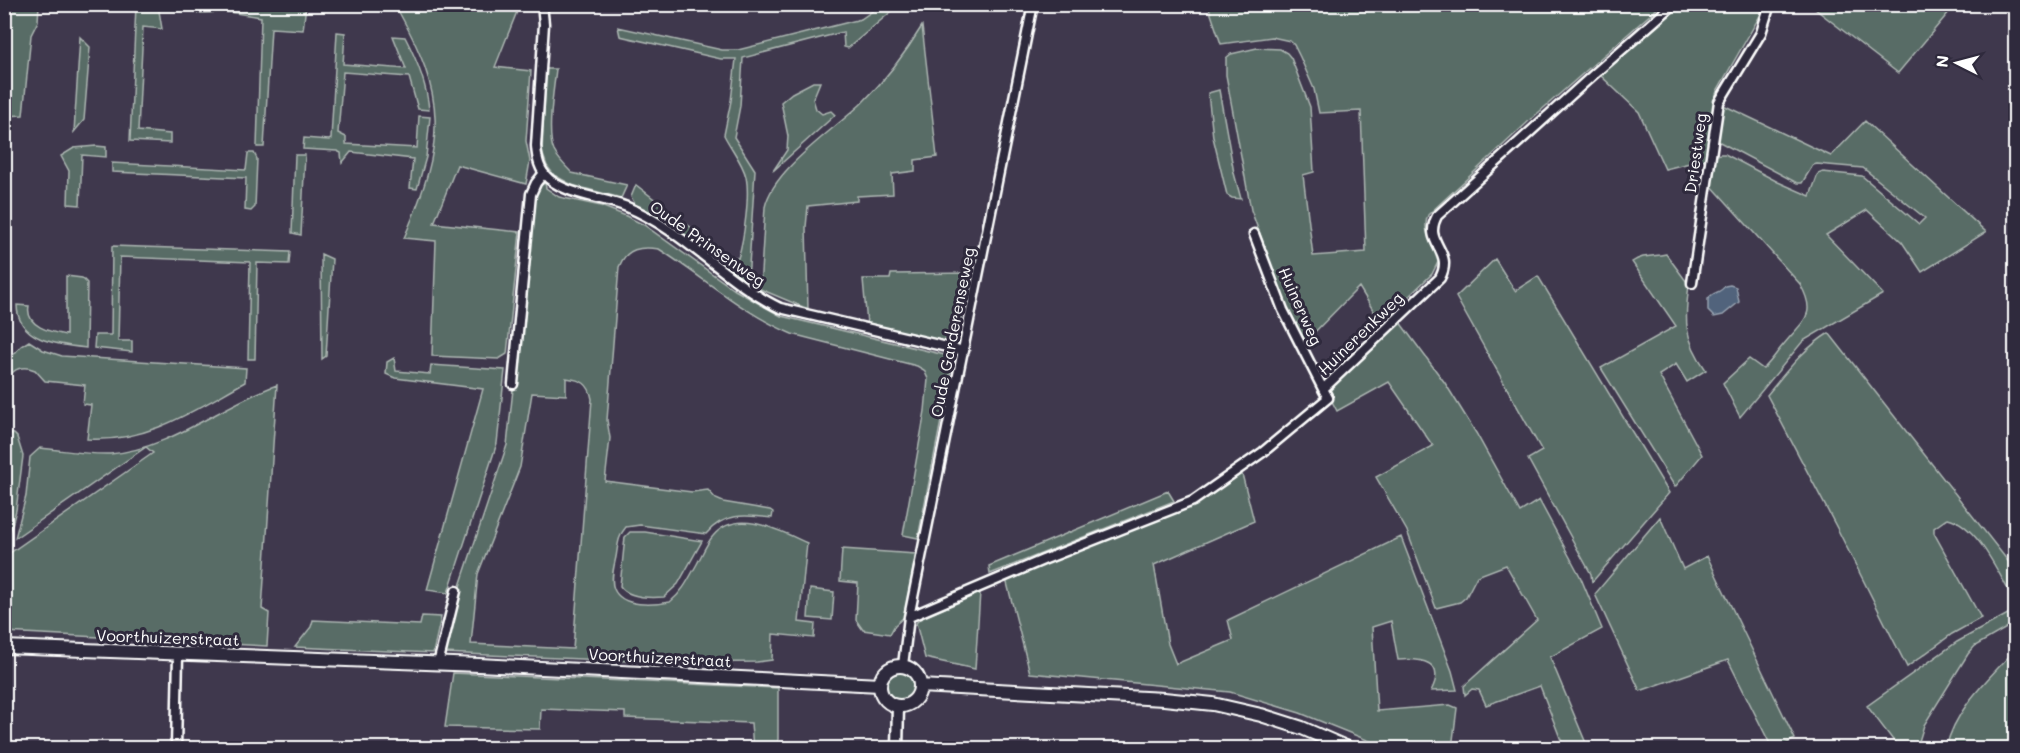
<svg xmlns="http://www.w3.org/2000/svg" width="2020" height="753" font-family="Mali,sans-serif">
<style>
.green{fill:#596c66;stroke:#acb6b2;stroke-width:1.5;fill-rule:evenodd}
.water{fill:#51647c;stroke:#97a2b0;stroke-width:1.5}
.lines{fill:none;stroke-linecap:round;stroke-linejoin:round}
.minor-casing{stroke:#fff;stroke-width:13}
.tertiary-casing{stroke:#fff;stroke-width:15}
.primary-casing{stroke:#fff;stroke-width:16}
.minor{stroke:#2f2a3d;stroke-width:8}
.tertiary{stroke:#2f2a3d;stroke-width:10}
.primary{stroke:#2f2a3d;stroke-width:12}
.labels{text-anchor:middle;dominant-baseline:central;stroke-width:6;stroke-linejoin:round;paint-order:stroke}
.street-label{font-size:16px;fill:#fff;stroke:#2f2a3d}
</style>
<rect width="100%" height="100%" fill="#3f384d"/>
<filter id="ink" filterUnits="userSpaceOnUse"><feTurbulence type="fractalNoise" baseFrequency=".0167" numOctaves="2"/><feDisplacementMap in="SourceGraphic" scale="12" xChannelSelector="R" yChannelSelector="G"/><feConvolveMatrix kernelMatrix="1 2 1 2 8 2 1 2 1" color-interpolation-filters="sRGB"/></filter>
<g filter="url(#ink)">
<!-- green -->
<path class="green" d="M5,4L39,5L38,21L31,35L23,115L5,116Z
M133,5H158L162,29L143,27L138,131L170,134V143L130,141L136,5Z
M188,5H306L303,30L271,28L264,147H257L261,17L229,12L198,13L190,10Z
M395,5H532L533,11L518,9L495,67L531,71L526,141L530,161L526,184L457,165L434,223L520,232L507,354L499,359L432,356L436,241L404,238C446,140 448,98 395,5Z
M881,5H899L848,48L844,47L843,32L743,58L740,106L734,137L755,170L749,266L748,274L744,278H741L635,204L631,197L636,185L727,255L738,258C744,240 750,195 746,177C743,163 731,149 724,135L731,101L736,59H721L620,36L618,27L722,50H738L861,19Z
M1208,5H1661L1530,120L1428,215C1421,229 1434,247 1438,262L1432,274L1381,323L1359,287L1303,344L1290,316L1251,210L1226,75V58L1231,54L1257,48L1280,49L1287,53L1291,58L1310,107L1314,172L1303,175L1313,256L1366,252L1361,111L1319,113L1314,89L1300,57L1294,45L1290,41L1272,37L1221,44Z
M1677,5H1766L1717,91L1715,98L1706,159L1665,169L1639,112L1599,74Z
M1810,5L1955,4V5L1898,73Z
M922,26L937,157L915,160V171L892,174L893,194L857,196V201L808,206L806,227L808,309L760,289L765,207C773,169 834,130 862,103C885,80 905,54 922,26Z
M337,32L345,33L343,64L406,69L393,36L405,37C417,60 427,85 429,110L418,109L409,77L343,72L338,133L346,137V144L417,148L419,116L430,117L426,157L417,189L410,188L413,159L351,152L342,163L341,153L337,151L303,149L304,138L329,140L331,139Z
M80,37L90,47L84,120L74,132Z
M546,69H556C554,88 546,134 554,151C558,159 566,167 572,173L627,185L621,198L572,185L554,175L547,166L542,152Z
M813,82H820L813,99L816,109L822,114L831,111L835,115L773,171L787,150L788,136L781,102L792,93Z
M1219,90L1234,173L1241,199L1232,198L1227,195L1213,137L1208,93Z
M1721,104L1831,156L1865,121L1986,232L1922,272L1902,242L1867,210L1826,235L1883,294L1803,341L1740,417L1723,383L1749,359L1763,369C1772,361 1776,353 1784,344C1803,320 1818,316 1800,284L1710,184L1714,156L1720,154H1725L1778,182L1810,196L1818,174L1823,172L1862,176L1919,224L1925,218L1863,168L1817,164L1813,165L1802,183H1797L1716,140Z
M96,146L106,147V157L82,155L80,205L68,204L69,171L61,156L74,148Z
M248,153H254L257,159L255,207L251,211L245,210L246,178L112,172V163L246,170Z
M295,155H305L301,235L292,233Z
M545,183L546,188L559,197L601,206L626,216L644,225L735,290L781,316L949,356L952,365L918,538L903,535L925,411L928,379L924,370L917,366L792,334C744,314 703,277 659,249C641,246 626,248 619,267L607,420L610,438L605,481L692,492L708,490L716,499L723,502L770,510L773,512L772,518C746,515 724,512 706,534L640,525L626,527C618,536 618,545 616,557C614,566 610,580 614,589C622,608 654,605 670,602C683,592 689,578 697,564C702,555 706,544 713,536C737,507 780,531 807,543L799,622L815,624L814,638L773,634L772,660L757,662L674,663L443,653L461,583L507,445L533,203L537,187ZM566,378C582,380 589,383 592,399L573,649L471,644L478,574L520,467L532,393L566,395Z
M112,246L290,252L289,264L257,263L255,359H248L250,262L120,257L118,341H132V352L94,348L95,335H111Z
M321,254L332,259L326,356L322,359Z
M1666,254L1689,285C1684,322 1684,338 1706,370L1687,382L1676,364L1659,375L1702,455L1675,487L1601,368L1676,326L1632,262C1644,254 1653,257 1666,254Z
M1495,259L1515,291L1538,276L1669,493L1592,582L1591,574L1528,459L1542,451L1456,297Z
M970,273L958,332L953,339L947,343L867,324L863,279H890L891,274Z
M66,276L82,278L87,283L86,348C59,345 17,341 17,305L29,306C25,327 51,332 66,335Z
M1399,321L1445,383L1476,433L1520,512L1539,500L1580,576L1602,629L1550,657L1588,748H1564L1540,686L1486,705L1479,690L1472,689L1465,695L1464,686L1537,620L1506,565L1477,576L1466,597L1460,602L1436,608L1407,531L1376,477L1433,446L1389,382L1337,411L1326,390Z
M1829,333L2015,570V599L2014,600C1999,575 1978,525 1948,518L1934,528V533L1981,618L1952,634L1907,667L1838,530L1767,395C1786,372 1803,349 1829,333Z
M29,341L43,350L62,356L246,368L245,382C194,410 148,443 87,439L91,405L83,404L85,385L45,381L35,370C17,363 5,374 6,392L5,393V360L8,361L21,346Z
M394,358L396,371L430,374L431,365L505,370L497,443L448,593L427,590L483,389L395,378L386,374L387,362Z
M277,385L262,609L269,613L267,646L5,632V599L10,553L153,453L146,447L15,538L26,496L30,457L40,448C63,450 87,455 110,454C171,449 221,405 277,385Z
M5,433L14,434L17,437L23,456L16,510L5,551Z
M1241,470L1254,521L1154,565L1168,644L1176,664L1233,640L1228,620L1401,537L1452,671L1457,690L1431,691C1447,661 1420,658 1398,660L1391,621L1372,627L1377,711L1450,705L1457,708L1452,748H1387L1300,713L1230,692L1030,673L1006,579L1161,517Z
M1168,491L1174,501L990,574L989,566Z
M1660,517L1683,569L1707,556L1795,739L1778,748H1772L1728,660L1640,691L1595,594Z
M630,532H645L702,541L678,584L664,597C651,598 628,598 620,586L625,537Z
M842,549L916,554L904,617L895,625L890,634L863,630L856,620L858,583L840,581Z
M810,589L834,592L832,620L808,618Z
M980,592L975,669L925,658L916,623L920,619Z
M2015,610V623L1975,646L1968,654L1924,725L1917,748H1899L1867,706L1957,642Z
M422,616L441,617L433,653L295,647L311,627L313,620L420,625Z
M2015,650L2016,740L2012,748H1946C1955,709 1988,679 2015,650Z
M886 686a14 14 0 1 1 28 0a14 14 0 1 1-28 0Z
M453,673L778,688V748H753L751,723L625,718V712L541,709L540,729L445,727Z"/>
<!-- water -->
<path class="water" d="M1730,285L1736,287L1739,302L1723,315L1714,317L1708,311V299C1712,292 1721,293 1725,286Z"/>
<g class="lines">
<defs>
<path id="minor" d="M542,4L544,24L536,146C537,159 539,170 549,179C570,196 603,197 627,207C684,230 725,282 780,308L964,351
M1254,234L1283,310L1323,389
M1692,283L1719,102L1761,33L1770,4
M513,384L531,194L536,183L544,173
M909,617L1043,560L1193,501L1263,452L1328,398L1323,389L1440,278C1455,250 1422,244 1437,216L1593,75L1674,4
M438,664L456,591
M903,665L909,617L1033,4
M176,748L178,655"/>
<path id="tertiary" d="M897,748L898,706"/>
<path id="primary" d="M4,647L479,665L880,685
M880 686a20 20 0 1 1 40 0a20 20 0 1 1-40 0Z
M920,686L1164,699L1213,704L1261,715L1302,728L1348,748"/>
</defs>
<!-- minor casing -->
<use href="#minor" class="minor-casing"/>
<!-- tertiary casing -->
<use href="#tertiary" class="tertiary-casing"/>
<!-- primary casing -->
<use href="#primary" class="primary-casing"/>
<!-- minor -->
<use href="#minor" class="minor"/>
<!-- tertiary -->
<use href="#tertiary" class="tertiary"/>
<!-- primary -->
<use href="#primary" class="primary"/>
</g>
</g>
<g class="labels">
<!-- street labels -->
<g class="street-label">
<text transform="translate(1695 153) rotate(-82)">Driestweg</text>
<text transform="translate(708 243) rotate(35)">Oude Prinsenweg</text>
<text transform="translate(1301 306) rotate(66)">Huinerweg</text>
<text transform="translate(952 332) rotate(-79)">Oude Garderenseweg</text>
<text transform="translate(1360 333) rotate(-44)">Huinerenkweg</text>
<text transform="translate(168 637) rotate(2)">Voorthuizerstraat</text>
<text transform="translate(660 657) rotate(3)">Voorthuizerstraat</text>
</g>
</g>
<!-- margin -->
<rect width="2020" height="753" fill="none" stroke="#2f2a3d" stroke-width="24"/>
<rect x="12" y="12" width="1996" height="729" fill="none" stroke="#fff" stroke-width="2" filter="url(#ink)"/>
<!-- north arrow -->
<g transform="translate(1957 63) rotate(276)" stroke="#2f2a3d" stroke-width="4.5" paint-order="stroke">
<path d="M0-4.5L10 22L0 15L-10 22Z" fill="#ffffff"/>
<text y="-9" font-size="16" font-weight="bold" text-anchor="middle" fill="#ffffff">N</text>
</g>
</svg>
